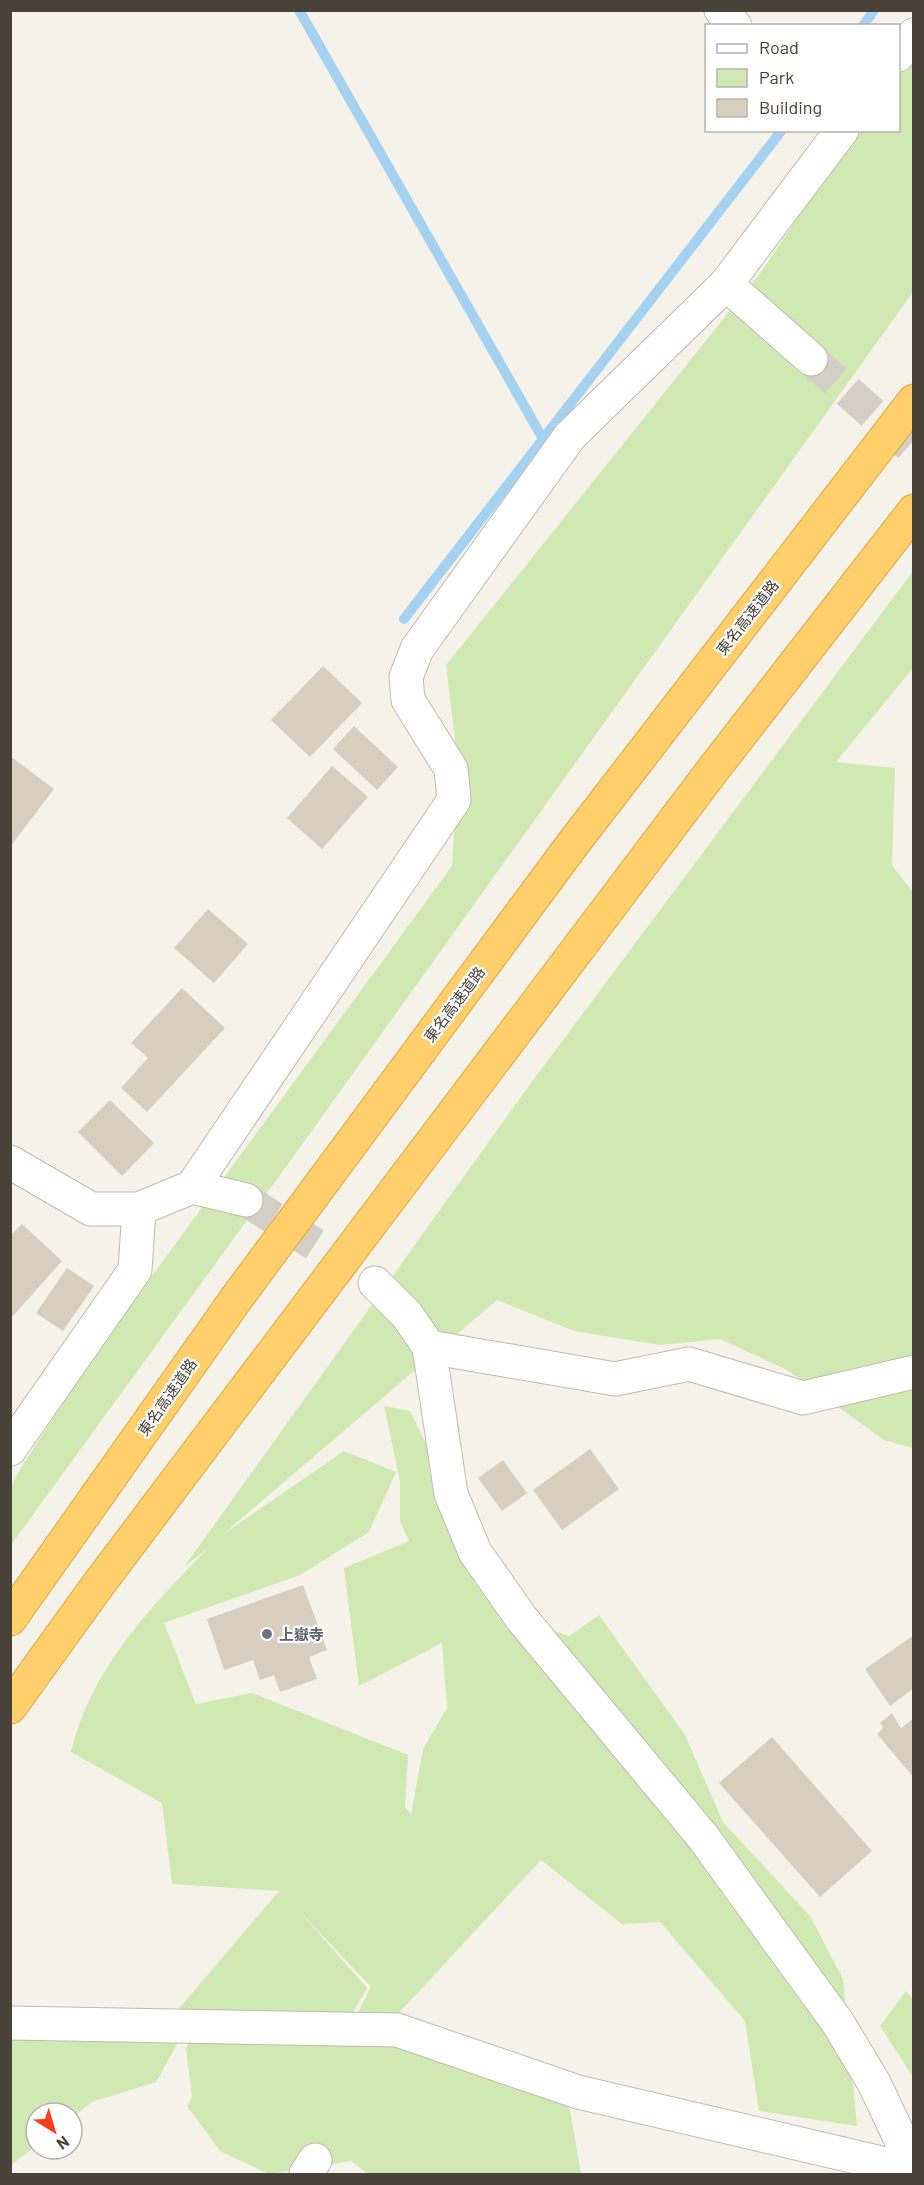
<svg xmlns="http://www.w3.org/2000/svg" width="924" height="2185" font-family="Barlow,'Noto Sans JP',sans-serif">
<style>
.green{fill:#d0e9b2;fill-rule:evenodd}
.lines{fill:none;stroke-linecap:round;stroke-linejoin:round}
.stream{stroke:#a6d2f2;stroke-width:10}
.building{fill:#d7cebf}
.minor-tunnel{stroke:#d3cfc6;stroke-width:33;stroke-dasharray:33 16;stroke-linecap:butt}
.minor-casing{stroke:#c1baac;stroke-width:35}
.highway-casing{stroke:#e0a439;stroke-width:35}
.minor{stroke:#fff;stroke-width:33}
.highway{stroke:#ffcf6b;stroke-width:33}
.worship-dot{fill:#6b7280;stroke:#fff;stroke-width:2}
.labels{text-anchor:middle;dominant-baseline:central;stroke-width:4.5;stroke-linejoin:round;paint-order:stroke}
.street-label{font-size:15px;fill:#494238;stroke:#fff}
.worship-label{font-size:15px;font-weight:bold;fill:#5b616d;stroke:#fff;text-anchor:start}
</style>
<rect width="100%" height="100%" fill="#f5f2ea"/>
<!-- green -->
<path class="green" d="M913,45V292L296,1153L11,1545L10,1489L22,1466L92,1358L452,866L458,765L446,665L761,272L856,131L898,130L899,68Z
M913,571V668L836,762L895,768L892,865L913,893V1448L884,1440L787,1370L720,1339L660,1345L574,1331L497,1300L222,1535L344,1451L396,1472L369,1532L300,1575L164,1623L196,1704L252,1693L408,1755L405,1807L411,1814L423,1749L447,1708L442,1643L359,1686L344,1568L409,1541L400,1521V1481L384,1406L410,1411L451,1494L522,1619L569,1636L599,1615L685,1735L723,1822L810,1916L843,1979L857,2126L759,2111L745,2021L660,1922L622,1924L541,1860L384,2029L569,2105L581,2174H368L351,2161L269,2174L220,2151L187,2106L192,2097L186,2049L196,2027L164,2026L279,1891L172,1884L162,1803L71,1752C91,1668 150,1608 208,1548L184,1567L528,1087ZM299,1911L371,1987L353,2022L343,2029L367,1988Z
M906,1991L913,1999V2077L880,2026Z
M11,2032L178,2042L156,2082L92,2102L72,2118V2113H36V2146L11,2165Z"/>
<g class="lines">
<!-- stream -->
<path class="stream" d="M299,10L543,439
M863,26L874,10
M404,619L782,130"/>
</g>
<!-- building -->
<path class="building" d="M323,666L362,703L310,757L271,720Z
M354,726L398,767L377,790L333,749Z
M10,756L54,789L10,847Z
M332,766L368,797L322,849L287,818Z
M208,909L248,944L214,983L174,948Z
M182,988L225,1028L147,1112L121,1088L148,1058L131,1043Z
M110,1100L154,1143L122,1176L78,1132Z
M22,1224L62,1261L13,1316L10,1314V1236Z
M67,1268L94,1286L63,1331L36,1313Z
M590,1449L619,1489L562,1530L533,1490Z
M503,1460L527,1493L502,1511L478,1478Z
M303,1585L327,1650L309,1657L317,1679L280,1692L274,1675L260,1680L253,1660L224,1670L207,1619Z
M914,1635V1688L890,1706L865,1669Z
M892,1713L901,1728L914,1718V1778L877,1734L883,1728L880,1723Z
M772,1737L872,1851L820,1897L719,1783Z"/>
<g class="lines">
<!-- minor-tunnel -->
<path class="minor-tunnel" d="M811,359L914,450
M246,1200L375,1283"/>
<defs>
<path id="minor" d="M721,10L735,26
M898,55L914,35
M726,284L811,359
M10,1162L91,1209H139L192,1187L246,1200
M192,1187L454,800L451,769L408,700L406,677L417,649L570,436L726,284L842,130
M375,1283L407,1315L429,1347L451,1494L475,1552L522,1619L703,1837L838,2023L874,2083L901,2140L908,2174
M429,1347L615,1379L689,1364L803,1398L914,1372
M10,1449L135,1270L139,1209
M10,2023L397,2030L578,2092L907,2169
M306,2174L315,2160"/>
<path id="highway" d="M10,1619L236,1299L572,845L914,401
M10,1707L98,1585L712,771L914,511"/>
</defs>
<!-- minor casing -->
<use href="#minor" class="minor-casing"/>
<!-- highway casing -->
<use href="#highway" class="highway-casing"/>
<!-- minor -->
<use href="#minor" class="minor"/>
<!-- highway -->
<use href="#highway" class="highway"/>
</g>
<!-- markers -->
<circle class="worship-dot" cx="267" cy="1634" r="6"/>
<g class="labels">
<!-- street labels -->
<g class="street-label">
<text transform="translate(747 617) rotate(-52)">東名高速道路</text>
<text transform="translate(454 1004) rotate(-53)">東名高速道路</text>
<text transform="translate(167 1397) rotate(-55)">東名高速道路</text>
</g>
<!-- worship labels -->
<g class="worship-label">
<text x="279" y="1634">上嶽寺</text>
</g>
</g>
<!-- border -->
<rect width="924" height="2185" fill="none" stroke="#494238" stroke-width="24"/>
<!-- legend -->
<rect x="705" y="24" width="195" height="108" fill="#ffffff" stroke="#b6b3af" stroke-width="1.5"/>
<rect x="717" y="44" width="30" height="9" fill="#ffffff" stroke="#b6b3af" stroke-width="1.5"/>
<text x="759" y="54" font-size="18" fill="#494238">Road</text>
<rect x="717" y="69" width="30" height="18" fill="#d0e9b2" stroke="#b6b3af" stroke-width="1.5"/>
<text x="759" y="84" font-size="18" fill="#494238">Park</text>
<rect x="717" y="99" width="30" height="18" fill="#d7cebf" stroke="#b6b3af" stroke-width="1.5"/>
<text x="759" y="114" font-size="18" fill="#494238">Building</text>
<!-- north arrow -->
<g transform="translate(54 2131) rotate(143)"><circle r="28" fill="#ffffff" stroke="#b6b3af" stroke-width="1.5"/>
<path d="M0-4.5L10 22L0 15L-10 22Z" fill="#fc3d1a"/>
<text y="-9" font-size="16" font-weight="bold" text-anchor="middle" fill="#494238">N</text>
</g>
</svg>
